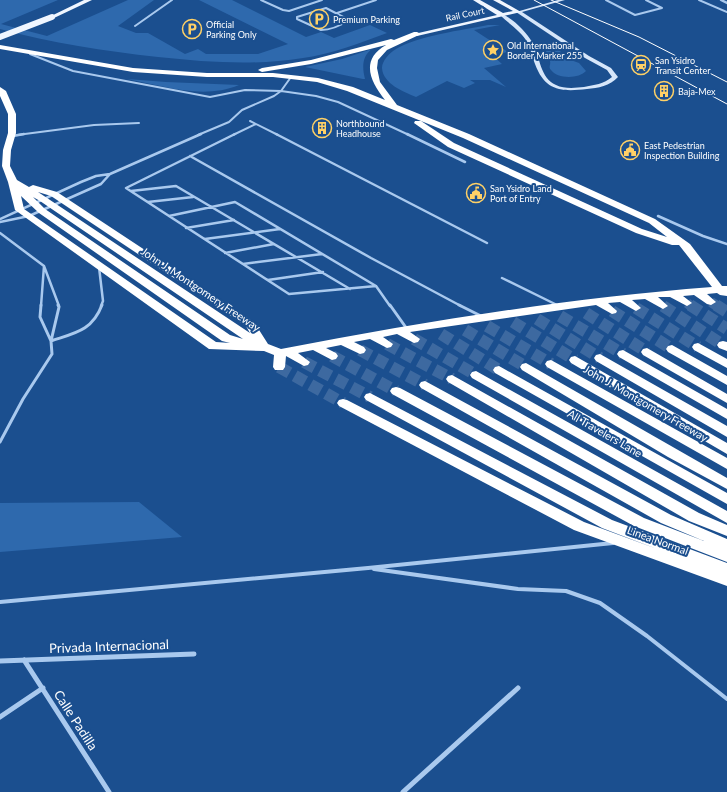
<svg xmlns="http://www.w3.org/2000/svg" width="727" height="792" font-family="Lato,sans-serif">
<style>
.green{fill:#2e69ad}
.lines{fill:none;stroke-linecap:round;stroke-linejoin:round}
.highway-tunnel-far1{stroke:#3d69a0;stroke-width:10;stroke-dasharray:10 5;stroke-linecap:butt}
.highway-tunnel{stroke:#3d69a0;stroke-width:12;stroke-dasharray:12 6;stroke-linecap:butt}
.lane-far3{stroke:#a9c9ee;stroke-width:2}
.lane-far2{stroke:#a9c9ee;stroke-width:2.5}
.lane-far1{stroke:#a9c9ee;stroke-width:3}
.lane{stroke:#a9c9ee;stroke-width:4}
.street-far1{stroke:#a9c9ee;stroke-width:2.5}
.street{stroke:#a9c9ee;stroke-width:5}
.secondary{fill:#d6e6fa;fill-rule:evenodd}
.primary{fill:#f0f6ff;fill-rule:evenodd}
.highway{fill:#fff;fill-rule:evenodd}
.tram{stroke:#fff;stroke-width:1}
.primary-bridge{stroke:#f0f6ff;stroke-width:6}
.labels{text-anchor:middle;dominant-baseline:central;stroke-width:4;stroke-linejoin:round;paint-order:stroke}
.far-street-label{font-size:9px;fill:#fff;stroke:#1b4f8f}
.far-poi-label{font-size:9px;fill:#fff;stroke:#1b4f8f;text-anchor:start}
.street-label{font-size:11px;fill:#fff;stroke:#1b4f8f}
.near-street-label{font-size:13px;fill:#fff;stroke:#1b4f8f}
</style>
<rect width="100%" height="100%" fill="#1b4f8f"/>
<!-- green -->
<path class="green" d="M0,0H58L1,24L47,36L128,0H154L118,26L136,33H148L185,54L198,49L206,54H258L288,44L199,0H232L306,37L321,32L334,38L370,25L387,33C360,43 332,54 303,58C255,66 206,62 158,57C104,51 52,43 0,29Z
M488,25H500L474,30L508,52L492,55L502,64L484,68L506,87L490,80H470L475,83L464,88L447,81L416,97C404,92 383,84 382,68C382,61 389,53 396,49C417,36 463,30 488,25Z
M549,44L556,47L568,59L579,63L586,71C579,79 557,79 551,70C548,67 551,65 550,61C549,57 546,51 544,47Z
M372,49C362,56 362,67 365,79H363L305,67L342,59Z
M127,79L166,82L239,85C203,100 164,86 127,79Z
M139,502L182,537L0,552V503Z"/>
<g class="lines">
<!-- highway-tunnel-far1 -->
<path class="highway-tunnel-far1" d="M711,302L717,306
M687,303L691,306"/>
<!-- highway-tunnel -->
<path class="highway-tunnel" d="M690,305L727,329
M716,305L727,312
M663,306L723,345
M636,308L698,347
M612,311L672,349
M586,313L647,352
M560,316L623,354
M537,319L600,358
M513,322L575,360
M487,326L551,364
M465,330L526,367
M441,334L499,370
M414,339L476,375
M387,344L452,379
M360,350L425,385
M332,356L396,391
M304,362L370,397
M279,367L343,403"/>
<!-- lane-far3 -->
<path class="lane-far3" d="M261,0L283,10L289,11L322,0
M606,0L635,15L662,8L646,0
M699,0L727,12
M326,8L349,20C340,26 332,30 321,30L297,19V17Z
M337,13L376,0
M135,26L172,0
M30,54L73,71L210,97L245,90L281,91L291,77
M250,121L278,135
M17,135L94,125L139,123
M198,135L229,122L242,110L274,96L281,91L316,96L338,102L409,135
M233,135L256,124"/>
<!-- lane-far2 -->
<path class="lane-far2" d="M235,134L126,188L289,294L376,286
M276,134L487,243
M407,134L465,162
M13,136L24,134
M190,156L371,258L461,306
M131,191L176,186L350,289
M148,202L193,197
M169,216L235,202L376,286L390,306
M658,216L703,236L727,244
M0,219L81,182L96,176L110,174L201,134
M0,222L29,216L101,184L110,174
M186,228L234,220
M0,233L44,266L59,306
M205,239L280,229
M225,253L274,244
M243,264L322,254
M99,267L103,301L101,306
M502,278L557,305
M268,280L323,272
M41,306L44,266"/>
<!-- lane-far1 -->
<path class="lane-far1" d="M390,305L407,329
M459,305L481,316
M51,341L59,307L58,305
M51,341C75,333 92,331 102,305
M0,442L23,399L52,354L51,341L40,317L41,305"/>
<!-- lane -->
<path class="lane" d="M374,569L518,589L566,591L600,603L647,636L727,699
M0,602L368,568L613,543"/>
<!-- street-far1 -->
<path class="street-far1" d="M721,0L727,3"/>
<!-- street -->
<path class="street" d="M24,660L109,792
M0,661L194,654
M0,717L43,688
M403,792L518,688"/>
<!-- secondary -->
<path class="secondary" d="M558,0H565L522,12L589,56L611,68L618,77C610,86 598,88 587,89C561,92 545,91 535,64C532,57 531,50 528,43C521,31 509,24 500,15L502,14C514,19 526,32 533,43C540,57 540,78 556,85C564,89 575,88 584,87C594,85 604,84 612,77L607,70L585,58L516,12Z"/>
<!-- primary -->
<path class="primary" d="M84,0H92L54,18L49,17Z
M473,0H480L503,13L513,11L493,0H500L521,12L417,36L414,34L497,15Z"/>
<!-- highway -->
<path class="highway" d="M414,32H417L421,34L387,50L378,60L377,68L380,82L397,105L469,134L655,219L690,244L722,286H727V296L720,295L717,293L707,294L716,302L711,305L707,304L694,295L683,296L692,303L687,306L670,297H658L668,306L663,309L645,299L632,300L641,308L636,311L620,302L608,303L617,311L616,313L612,314L596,305L410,332L420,339L418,342L414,343L397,334L383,337L393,344L391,347L387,348L370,339L354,342L364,347L366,350L364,353L360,354L341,345L326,348L336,353L338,356L336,359L332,360L313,350L298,353L310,362L308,365L304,366L286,356L285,367L283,370H275L273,367L274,355L264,351L209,349L15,210L8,182L2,166L3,150L8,133V114L0,96V87L6,91L16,114V133L11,150L10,166L17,180L29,187L33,185L57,192L254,322L268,344L281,349C423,322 567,298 712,287L679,245H672L636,233L448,147L414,123L415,121H421L454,143L642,229L667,237L649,223L463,138L347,91L317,82L273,77H207L133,72L0,49V45L133,68L207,73H273L318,78L353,87L385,100C370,81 360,60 386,45L311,64L262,72L258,70L262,68L311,60L391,39L394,40ZM38,192L51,196L246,326L250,333ZM21,196L39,213L222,341L230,343L216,342L24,209ZM33,197L40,201L243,339L230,335L45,209Z
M723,341L727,342V351L719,348L717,345L719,342Z
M698,343L727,359V368L694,350L692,347L694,344Z
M672,345L727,376V385L668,352L666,349L668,346Z
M647,348L727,394V403L643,355L641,352L643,349Z
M623,350L727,409V419L619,357L617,354L619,351Z
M600,354L727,426V437L596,361L594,358L596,355Z
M575,356L727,443V454L571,363L569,360L571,357Z
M551,360L727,458V469L547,367L545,364L547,361Z
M526,363L727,478V489L668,457L522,370L520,367L522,364Z
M499,366L727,493V504L495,373L493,370L495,367Z
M476,371L727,511V523L472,378L470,375L472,372Z
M452,375L699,513L727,525V536L689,521L448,382L446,379L448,376Z
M425,381L671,515L727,539V562L634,526L392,394L390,391L392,388L396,387L400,388L644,518L704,541L661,523L421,388L419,385L421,382Z
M370,393L612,520L727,563V586L574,530L339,406L337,403L339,400L343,399L347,400L584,522L657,549L602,528L366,400L364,397L366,394Z"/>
<!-- tram -->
<path class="tram" d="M534,0L727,104
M551,0L639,37L727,82"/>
<!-- primary-bridge -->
<path class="primary-bridge" d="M0,37L52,17"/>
</g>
<!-- icons -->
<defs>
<symbol id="parking-ring" viewBox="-11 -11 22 22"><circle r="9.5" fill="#1b4f8f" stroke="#ffd166" stroke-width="1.5"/><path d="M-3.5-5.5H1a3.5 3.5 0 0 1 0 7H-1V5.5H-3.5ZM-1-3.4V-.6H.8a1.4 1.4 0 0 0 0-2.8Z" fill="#ffd166"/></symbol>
<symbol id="sight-ring" viewBox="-11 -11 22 22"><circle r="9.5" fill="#1b4f8f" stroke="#ffd166" stroke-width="1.5"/><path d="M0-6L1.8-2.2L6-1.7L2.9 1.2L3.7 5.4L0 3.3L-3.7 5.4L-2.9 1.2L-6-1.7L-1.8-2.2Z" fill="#ffd166"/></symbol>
<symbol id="station-ring" viewBox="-11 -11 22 22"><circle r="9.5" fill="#1b4f8f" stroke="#ffd166" stroke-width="1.5"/><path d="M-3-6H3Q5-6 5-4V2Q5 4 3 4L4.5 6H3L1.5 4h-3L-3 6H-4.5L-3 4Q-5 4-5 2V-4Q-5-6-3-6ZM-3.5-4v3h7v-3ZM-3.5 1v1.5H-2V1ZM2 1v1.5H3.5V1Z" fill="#ffd166"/></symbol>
<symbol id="building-ring" viewBox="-11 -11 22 22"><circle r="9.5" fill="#1b4f8f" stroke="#ffd166" stroke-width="1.5"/><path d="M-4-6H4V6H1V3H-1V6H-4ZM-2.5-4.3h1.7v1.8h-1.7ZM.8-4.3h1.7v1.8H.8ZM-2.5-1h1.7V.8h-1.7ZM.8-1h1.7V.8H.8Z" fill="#ffd166"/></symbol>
<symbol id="civic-ring" viewBox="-11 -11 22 22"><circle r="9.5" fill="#1b4f8f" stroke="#ffd166" stroke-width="1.5"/><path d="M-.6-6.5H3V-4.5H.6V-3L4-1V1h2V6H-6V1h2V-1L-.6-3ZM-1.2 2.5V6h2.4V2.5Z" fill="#ffd166"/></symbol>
</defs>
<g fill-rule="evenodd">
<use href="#parking-ring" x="308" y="8" width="22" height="22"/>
<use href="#parking-ring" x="181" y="18" width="22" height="22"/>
<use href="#sight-ring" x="482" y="39" width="22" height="22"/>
<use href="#station-ring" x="630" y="54" width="22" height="22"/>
<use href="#building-ring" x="653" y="80" width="22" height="22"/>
<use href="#building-ring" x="311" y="117" width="22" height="22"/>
<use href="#civic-ring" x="619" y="139" width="22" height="22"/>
<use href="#civic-ring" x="465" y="182" width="22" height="22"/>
</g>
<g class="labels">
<!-- far-street labels -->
<g class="far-street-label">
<text transform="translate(465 14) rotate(-12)">Rail Court</text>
</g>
<!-- far-poi labels -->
<g class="far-poi-label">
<text x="333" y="19">Premium Parking</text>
<text x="206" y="24">Official<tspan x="206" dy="10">Parking Only</tspan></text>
<text x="507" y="45">Old International<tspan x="507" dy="10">Border Marker 255</tspan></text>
<text x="655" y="60">San Ysidro<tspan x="655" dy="10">Transit Center</tspan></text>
<text x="678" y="91">Baja-Mex</text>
<text x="336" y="123">Northbound<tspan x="336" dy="10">Headhouse</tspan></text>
<text x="644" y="145">East Pedestrian<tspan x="644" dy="10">Inspection Building</tspan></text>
<text x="490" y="188">San Ysidro Land<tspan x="490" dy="10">Port of Entry</tspan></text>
</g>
<!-- street labels -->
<g class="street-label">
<text transform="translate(201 289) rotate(34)">John J. Montgomery Freeway</text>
<text transform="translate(646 403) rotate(30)">John J. Montgomery Freeway</text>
<text transform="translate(605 433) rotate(30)">All Travelers Lane</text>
<text transform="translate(658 540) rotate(20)">Linea Normal</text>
</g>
<!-- near-street labels -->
<g class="near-street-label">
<text transform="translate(109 646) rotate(-2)">Privada Internacional</text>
<text transform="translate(76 720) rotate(57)">Calle Padilla</text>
</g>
</g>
</svg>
